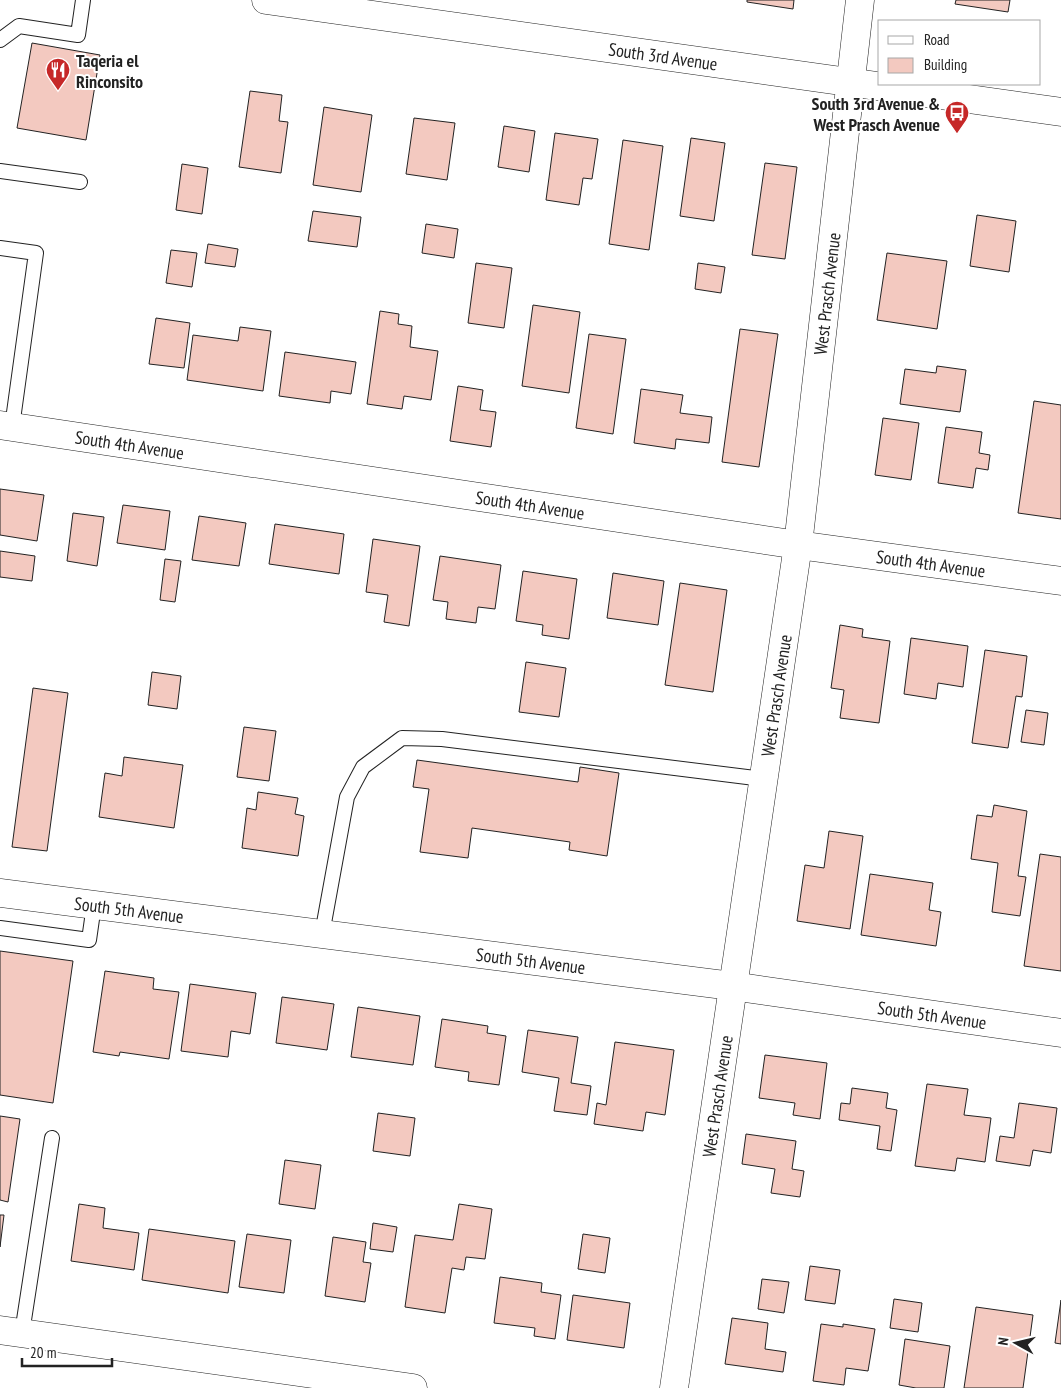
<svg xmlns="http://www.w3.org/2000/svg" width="1061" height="1388" font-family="'PT Sans Narrow',sans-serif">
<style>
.building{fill:#f3c9c0;stroke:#222}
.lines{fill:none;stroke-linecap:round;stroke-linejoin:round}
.lane-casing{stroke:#222;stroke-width:16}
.street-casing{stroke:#222;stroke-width:29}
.secondary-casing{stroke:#222;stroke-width:29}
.lane{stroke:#fff;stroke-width:14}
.street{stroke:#fff;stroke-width:28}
.secondary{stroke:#fff;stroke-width:28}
.labels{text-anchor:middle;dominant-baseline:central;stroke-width:4;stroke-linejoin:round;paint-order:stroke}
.street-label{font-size:18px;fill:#222;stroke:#fff}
.poi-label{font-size:18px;font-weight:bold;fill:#222;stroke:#fff;text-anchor:start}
</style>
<rect width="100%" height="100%" fill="#fff"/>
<!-- building -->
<path class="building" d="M747,0H794L793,9L747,2Z
M956,0H1010L1008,12L955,4Z
M32,43L100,55L86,140L17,128Z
M250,91L282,95L279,121L288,122L281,173L239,167Z
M324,107L372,115L361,192L313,185Z
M414,118L455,123L447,180L406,174Z
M504,126L535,131L529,172L498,167Z
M555,133L598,139L592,179L583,178L579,205L546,200Z
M691,138L725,143L714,221L680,216Z
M623,140L663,146L649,250L609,244Z
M765,163L797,167L785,259L752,255Z
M182,164L208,168L202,214L176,210Z
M313,211L361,217L357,247L308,241Z
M977,215L1016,221L1009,272L970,266Z
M426,224L458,229L454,258L422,253Z
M208,244L238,249L235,267L205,263Z
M171,250L197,253L192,287L166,283Z
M887,253L947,261L937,329L877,320Z
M476,263L512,268L504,328L468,323Z
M698,263L725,267L721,293L695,289Z
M533,305L580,312L569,393L522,386Z
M380,311L399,314L398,324L412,326L410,347L438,351L431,400L404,396L402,409L367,404Z
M156,318L190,323L184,368L149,364Z
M240,327L271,331L263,391L187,380L193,335L238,341Z
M740,329L778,334L759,467L722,462Z
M589,334L626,339L613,434L576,428Z
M285,352L356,362L351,394L331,391L330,403L279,396Z
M937,366L966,370L960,412L900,404L905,369L936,373Z
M458,386L483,390L480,410L496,412L491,447L450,441Z
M641,389L683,395L680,413L712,417L709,443L676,439L675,449L634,443Z
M1034,401L1061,405V519L1018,513Z
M883,418L919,423L911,480L875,475Z
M946,427L982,432L979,453L990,455L988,470L976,468L973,488L938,483Z
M0,489L44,495L37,541L0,535Z
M123,505L170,511L165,550L117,543Z
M73,513L104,517L97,566L67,561Z
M199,516L246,523L239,566L192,560Z
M275,524L344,534L339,574L269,564Z
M373,539L420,546L409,626L384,622L388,595L366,592Z
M0,551L35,556L32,581L0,577Z
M440,556L501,565L495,609L478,607L476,623L446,619L448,602L433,600Z
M165,559L181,561L175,602L160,600Z
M523,571L577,579L569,639L542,635L543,625L516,621Z
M613,573L664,581L658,625L607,618Z
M680,583L727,590L713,692L665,685Z
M840,625L863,629L862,637L890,641L879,723L840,718L844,690L831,688Z
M911,638L968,646L963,687L938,683L936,699L904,694Z
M985,650L1027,656L1022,697L1016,696L1008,748L972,743Z
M526,662L566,668L559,717L519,712Z
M152,672L181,676L177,709L148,705Z
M33,688L68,693L47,851L12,847Z
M1026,710L1048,713L1044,745L1021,742Z
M244,727L276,731L269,781L237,777Z
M124,757L183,765L174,828L99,817L105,773L122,776Z
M417,760L578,782L580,767L619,773L607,856L569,850L570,842L472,828L468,858L420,852L429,789L413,787Z
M258,792L298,798L295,814L304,816L298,856L242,848L247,808L256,810Z
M994,805L1027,811L1018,876L1026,877L1020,916L992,912L998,863L971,859L977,815L992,817Z
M829,831L863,836L850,929L797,921L805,865L824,868Z
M1040,854L1061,857V971L1024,966Z
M870,874L933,883L929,910L941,912L936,946L861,935Z
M0,951L73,961L53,1103L0,1095Z
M105,971L154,978L153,989L179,992L169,1059L120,1052L119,1056L93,1052Z
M190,984L256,993L250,1034L231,1031L228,1057L181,1051Z
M282,997L334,1004L327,1050L276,1043Z
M358,1007L420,1016L413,1065L351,1057Z
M442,1019L488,1026L487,1033L506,1036L499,1085L468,1081L469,1072L435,1067Z
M528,1030L578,1037L571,1083L591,1086L587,1115L554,1111L559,1078L522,1072Z
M615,1042L674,1050L665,1115L646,1112L643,1131L594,1124L597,1103L606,1105Z
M765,1055L827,1063L820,1119L793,1115L795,1103L759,1098Z
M927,1084L968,1089L964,1115L991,1118L985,1162L957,1158L955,1171L915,1166Z
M852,1088L888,1093L886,1108L897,1110L891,1151L877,1149L880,1126L839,1120L841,1103L850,1104Z
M1019,1103L1057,1108L1051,1153L1033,1150L1030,1166L996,1161L1000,1136L1014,1138Z
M378,1113L415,1118L410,1156L373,1151Z
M0,1116L20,1119L8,1202L0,1200Z
M746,1134L796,1141L792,1169L804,1171L800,1197L771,1193L775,1169L742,1164Z
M285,1160L321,1165L315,1209L279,1204Z
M79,1204L105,1208L103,1228L139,1233L134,1270L71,1261Z
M459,1204L492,1209L485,1259L466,1257L464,1270L452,1268L445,1313L405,1307L415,1235L453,1240Z
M0,1215H4L0,1247Z
M373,1223L397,1227L393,1252L370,1249Z
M149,1229L235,1241L228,1293L142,1280Z
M247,1234L291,1240L284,1293L239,1287Z
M583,1234L610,1238L605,1273L578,1269Z
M333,1237L366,1242L363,1262L371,1263L365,1302L325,1296Z
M810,1266L840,1270L835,1304L805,1300Z
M500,1277L542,1283L541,1292L561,1295L555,1339L534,1336L535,1328L494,1323Z
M762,1279L789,1282L784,1313L758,1309Z
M573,1295L630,1303L624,1348L567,1340Z
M894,1299L922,1303L918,1332L890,1328Z
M1061,1300V1344L1055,1343Z
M976,1307L1033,1315L1023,1388H964Z
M732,1318L768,1323L765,1349L786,1352L783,1372L725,1364Z
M821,1324L843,1327V1324L875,1329L868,1371L846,1368L844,1385L813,1381Z
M905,1339L950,1346L944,1388H916L899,1385Z"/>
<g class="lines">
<defs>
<path id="lane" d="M0,40L19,26L78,35L83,0
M0,171L80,182
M0,248L36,253L12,427
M0,928L89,940L94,905
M322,934L347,797L363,767L402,738L442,739L763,779
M22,1333L52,1138"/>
<g id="street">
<path id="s1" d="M0,425L798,545L1061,581"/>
<path id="s2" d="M0,893L732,986L1061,1033"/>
<path d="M0,1330L413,1388"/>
<path id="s3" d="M674,1388L798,545L860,0"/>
</g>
<g id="secondary">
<path id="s4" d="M266,0L1061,112"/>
</g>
</defs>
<!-- lane casing -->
<use href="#lane" class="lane-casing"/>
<!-- street casing -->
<use href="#street" class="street-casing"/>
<!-- secondary casing -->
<use href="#secondary" class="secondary-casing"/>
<!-- lane -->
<use href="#lane" class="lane"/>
<!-- street -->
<use href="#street" class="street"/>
<!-- secondary -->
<use href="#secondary" class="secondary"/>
</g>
<!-- icons -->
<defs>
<symbol id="restaurant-pin" viewBox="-11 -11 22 30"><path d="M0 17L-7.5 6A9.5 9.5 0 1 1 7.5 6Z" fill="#c62828" stroke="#fff"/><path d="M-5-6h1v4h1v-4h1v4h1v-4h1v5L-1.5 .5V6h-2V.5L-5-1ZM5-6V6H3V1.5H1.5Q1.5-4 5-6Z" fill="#fff"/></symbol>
<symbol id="bus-pin" viewBox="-11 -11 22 30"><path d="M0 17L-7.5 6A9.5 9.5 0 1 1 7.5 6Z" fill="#c62828" stroke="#fff"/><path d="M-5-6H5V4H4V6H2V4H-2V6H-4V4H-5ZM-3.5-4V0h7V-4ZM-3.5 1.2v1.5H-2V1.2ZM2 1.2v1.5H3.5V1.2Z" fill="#fff"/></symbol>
</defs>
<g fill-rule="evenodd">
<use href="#restaurant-pin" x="44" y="56" width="28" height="38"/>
<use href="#bus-pin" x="943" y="99" width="28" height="38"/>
</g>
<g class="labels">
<!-- street labels -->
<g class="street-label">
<text stroke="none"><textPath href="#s4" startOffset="401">South 3rd Avenue</textPath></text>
<text stroke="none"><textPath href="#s3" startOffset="1105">West Prasch Avenue</textPath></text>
<text stroke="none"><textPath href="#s1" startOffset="131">South 4th Avenue</textPath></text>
<text stroke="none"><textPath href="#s1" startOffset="536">South 4th Avenue</textPath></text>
<text stroke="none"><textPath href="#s1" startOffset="941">South 4th Avenue</textPath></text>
<text stroke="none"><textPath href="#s3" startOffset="700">West Prasch Avenue</textPath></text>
<text stroke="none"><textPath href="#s2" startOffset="130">South 5th Avenue</textPath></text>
<text stroke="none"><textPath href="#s2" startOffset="535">South 5th Avenue</textPath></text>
<text stroke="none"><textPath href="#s2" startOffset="940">South 5th Avenue</textPath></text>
<text stroke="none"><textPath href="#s3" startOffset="295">West Prasch Avenue</textPath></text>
</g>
<!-- poi labels -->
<g class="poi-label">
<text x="76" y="60">Taqeria el<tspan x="76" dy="21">Rinconsito</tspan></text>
<text x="940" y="103" text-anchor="end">South 3rd Avenue &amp;<tspan x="940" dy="21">West Prasch Avenue</tspan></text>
</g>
</g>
<!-- legend -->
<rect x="878" y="20" width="162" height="65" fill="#ffffff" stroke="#a7a7a7"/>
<rect x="888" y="36" width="25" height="8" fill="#ffffff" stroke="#a7a7a7"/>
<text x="924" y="45" font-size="15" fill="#222222">Road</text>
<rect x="888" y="58" width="25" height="15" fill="#f3c9c0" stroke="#a7a7a7"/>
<text x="924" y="70" font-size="15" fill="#222222">Building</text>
<!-- north arrow -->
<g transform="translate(1016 1343) rotate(278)" stroke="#ffffff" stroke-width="4" paint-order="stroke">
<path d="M0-4L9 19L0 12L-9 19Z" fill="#222222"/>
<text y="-8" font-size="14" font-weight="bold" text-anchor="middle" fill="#222222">N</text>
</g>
<!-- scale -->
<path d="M22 1358v8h90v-8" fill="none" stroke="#222222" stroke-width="2.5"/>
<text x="30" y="1358" font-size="15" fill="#222222" stroke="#ffffff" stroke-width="4" paint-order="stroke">20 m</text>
</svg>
